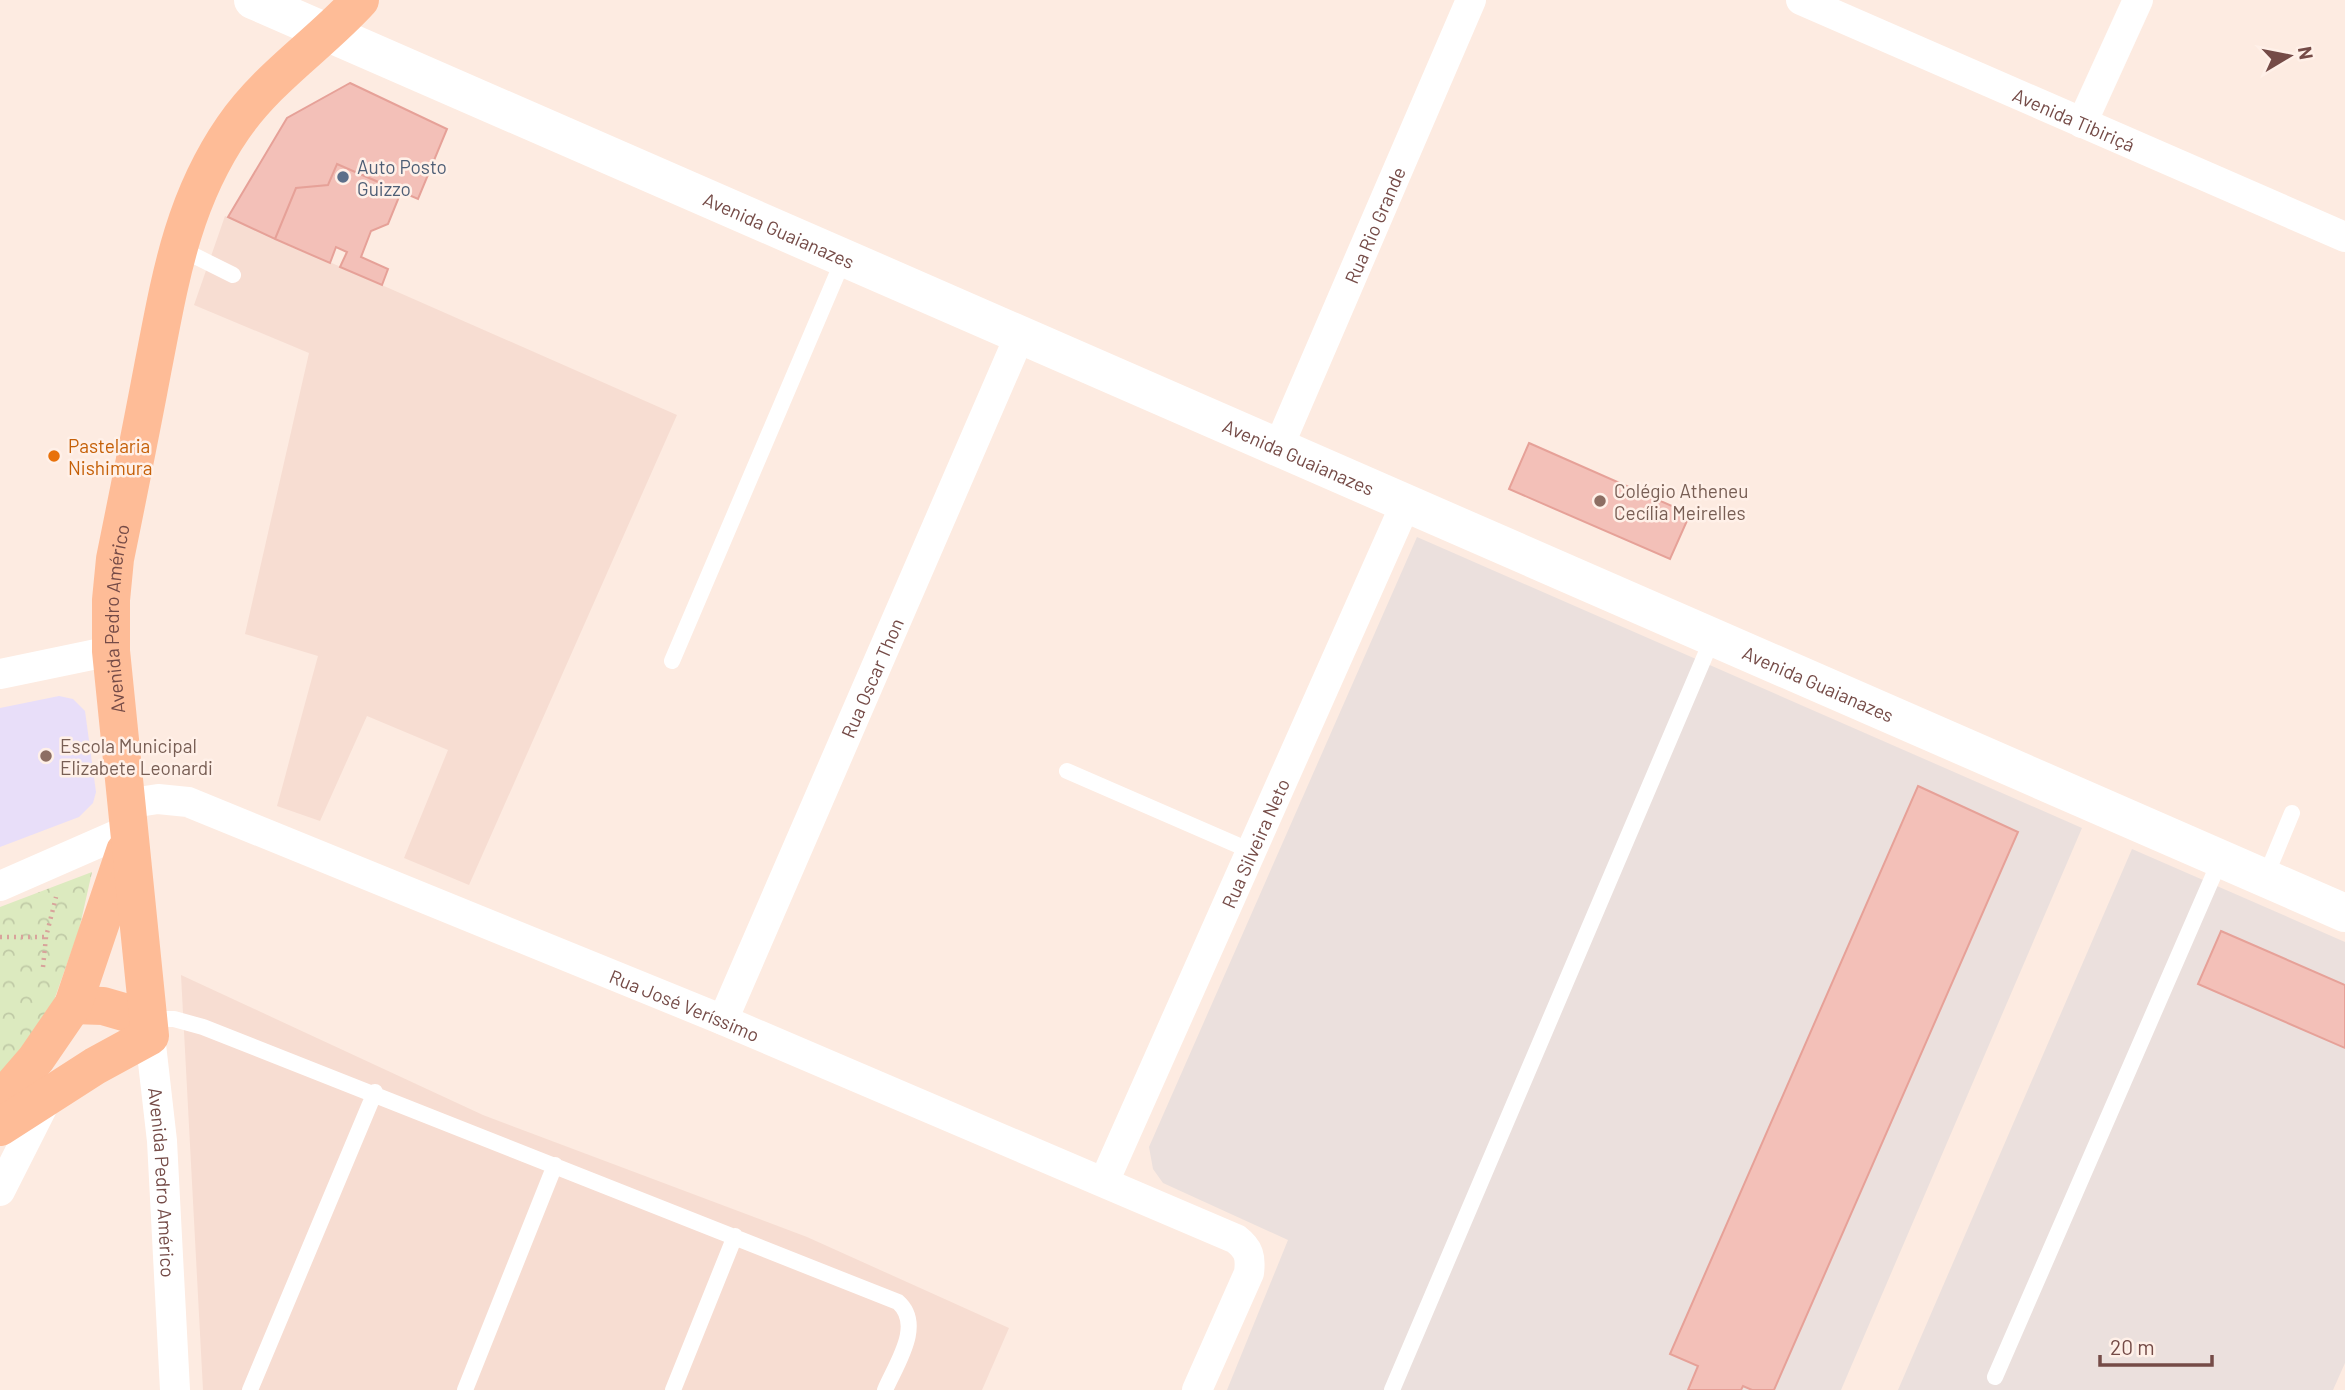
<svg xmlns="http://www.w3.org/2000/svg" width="2345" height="1390" font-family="Barlow,sans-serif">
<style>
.residential{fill:#f7ddd2}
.industrial{fill:#ebe0dd}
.education{fill:#e8def9}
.park{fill:url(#park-crowns)}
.building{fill:#f3c0b8;stroke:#e6a198;stroke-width:2}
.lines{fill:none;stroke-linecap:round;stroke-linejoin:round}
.path{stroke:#d8a39b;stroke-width:4.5;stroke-dasharray:2 5;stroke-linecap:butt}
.lane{stroke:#fff;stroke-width:16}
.street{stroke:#fff;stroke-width:30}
.secondary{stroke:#fff;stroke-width:38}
.primary{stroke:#febc97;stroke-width:38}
.service-dot{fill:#5c6f8a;stroke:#fff0e8;stroke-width:2.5}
.food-dot{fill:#e8710a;stroke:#fff0e8;stroke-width:2.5}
.education-dot{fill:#8d6e63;stroke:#fff0e8;stroke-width:2.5}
.labels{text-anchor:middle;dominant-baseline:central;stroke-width:5;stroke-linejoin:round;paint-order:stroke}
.street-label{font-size:19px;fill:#754b47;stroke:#fff0e8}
.service-label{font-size:19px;fill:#4e5e75;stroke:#fff0e8;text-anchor:start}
.food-label{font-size:19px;fill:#c56008;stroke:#fff0e8;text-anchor:start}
.education-label{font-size:19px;fill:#785e54;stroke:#fff0e8;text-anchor:start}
</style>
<defs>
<pattern id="park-crowns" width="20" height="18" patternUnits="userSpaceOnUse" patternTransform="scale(1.75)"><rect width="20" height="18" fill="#dceabf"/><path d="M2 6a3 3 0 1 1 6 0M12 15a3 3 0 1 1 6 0" fill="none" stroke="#c0caa6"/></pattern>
</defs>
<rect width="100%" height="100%" fill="#fdebe1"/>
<!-- residential -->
<path class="residential" d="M225,216L677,415L469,885L404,858L448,750L367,716L320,821L277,806L318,656L245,634L309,353L194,305Z
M181,975L483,1115L807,1237L1009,1328L982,1390H203Z"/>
<!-- industrial -->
<path class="industrial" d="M1417,537L2082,828L1841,1390H1227L1288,1240L1163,1183L1153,1169L1149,1147Z
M2132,849L2345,942V1363L2333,1390H1898Z"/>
<!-- education -->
<path class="education" d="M59,696L73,699L85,711L96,792L93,803L79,817L0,847V708Z"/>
<!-- park -->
<path class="park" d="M92,872L79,930L52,1006L0,1080V907Z"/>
<!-- building -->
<path class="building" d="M350,83L447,129L418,199L337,164L328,185L296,188L275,239L228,217L287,118Z
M337,164L401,192L388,224L371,231L361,257L388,269L382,285L340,267L347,252L336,247L330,263L275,239L296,188L328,185Z
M1529,443L1690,514L1670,559L1509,489Z
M1918,786L2018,832L1774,1390H1752L1743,1386L1741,1390H1688L1698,1366L1670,1354Z
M2221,931L2345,985V1048L2198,984Z"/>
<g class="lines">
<!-- path -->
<path class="path" d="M0,937H46
M43,967L46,937L56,897"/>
<!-- lane -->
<path class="lane" d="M179,248L233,275
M672,661L844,258
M1067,771L1251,851
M2265,878L2292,813
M148,1019H174L203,1027L898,1302C924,1325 896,1364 885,1390
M1995,1377L2221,858
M250,1390L375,1092
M465,1390L555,1165
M673,1390L735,1236
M1392,1390L1713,637"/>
<!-- street -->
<g class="street">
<path id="s1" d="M1801,0L2345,237"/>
<path d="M2082,123L2138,0"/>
<path id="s2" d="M1278,448L1471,0"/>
<path d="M0,674L111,651"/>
<path id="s3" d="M125,804L158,799L188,802L723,1020L1236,1239C1249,1249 1251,1257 1249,1273L1197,1390"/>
<path d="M0,886L128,830"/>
<path id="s4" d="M723,1020L1020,335"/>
<path id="s5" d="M150,1036L162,1141L175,1390"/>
<path id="s6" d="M1104,1182L1406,503"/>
<path d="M0,1191L46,1100"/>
</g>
<!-- secondary -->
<path class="secondary" id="s7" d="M253,0L2345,913"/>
<!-- primary -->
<g class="primary">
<path d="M73,1005L103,1006L148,1019"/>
<path d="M0,1101L36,1059L73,1005L125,851"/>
<path id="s8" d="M0,1127L95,1066L150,1036L111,651V600L115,559C128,495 141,431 153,367C170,280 182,202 233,128C268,77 319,45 360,0"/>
</g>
</g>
<!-- markers -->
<circle class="service-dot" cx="343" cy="177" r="7"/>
<circle class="food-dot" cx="54" cy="456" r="7"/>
<g class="education-dot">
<circle cx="1600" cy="501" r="7"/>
<circle cx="46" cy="756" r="7"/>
</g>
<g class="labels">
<!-- street labels -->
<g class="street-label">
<text stroke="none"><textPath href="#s1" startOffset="298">Avenida Tibiriçá</textPath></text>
<text stroke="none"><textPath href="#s2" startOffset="243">Rua Rio Grande</textPath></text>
<text stroke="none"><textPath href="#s7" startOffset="574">Avenida Guaianazes</textPath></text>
<text stroke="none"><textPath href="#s7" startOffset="1141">Avenida Guaianazes</textPath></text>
<text stroke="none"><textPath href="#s8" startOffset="595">Avenida Pedro Américo</textPath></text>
<text stroke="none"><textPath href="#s4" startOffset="373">Rua Oscar Thon</textPath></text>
<text stroke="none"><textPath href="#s7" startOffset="1708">Avenida Guaianazes</textPath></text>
<text stroke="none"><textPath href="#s6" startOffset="371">Rua Silveira Neto</textPath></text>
<text stroke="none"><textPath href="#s3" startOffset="600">Rua José Veríssimo</textPath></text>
<text stroke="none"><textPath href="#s5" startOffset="147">Avenida Pedro Américo</textPath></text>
</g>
<!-- service labels -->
<g class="service-label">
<text x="357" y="166">Auto Posto<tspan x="357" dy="22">Guizzo</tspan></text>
</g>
<!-- food labels -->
<g class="food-label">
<text x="68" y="445">Pastelaria<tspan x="68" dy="22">Nishimura</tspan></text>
</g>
<!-- education labels -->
<g class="education-label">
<text x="1614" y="490">Colégio Atheneu<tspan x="1614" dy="22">Cecília Meirelles</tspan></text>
<text x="60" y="745">Escola Municipal<tspan x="60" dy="22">Elizabete Leonardi</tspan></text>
</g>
</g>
<!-- north arrow -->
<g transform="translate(2289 56) rotate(80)" stroke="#fff0e8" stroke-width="5" paint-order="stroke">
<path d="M0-5L12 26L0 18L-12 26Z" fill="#754b47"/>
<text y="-10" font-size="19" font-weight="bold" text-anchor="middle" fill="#754b47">N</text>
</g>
<!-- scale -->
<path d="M2100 1355v10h112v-10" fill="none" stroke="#754b47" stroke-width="3.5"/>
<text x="2110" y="1355" font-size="21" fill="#754b47" stroke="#fff0e8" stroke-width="5" paint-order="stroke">20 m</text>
</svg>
